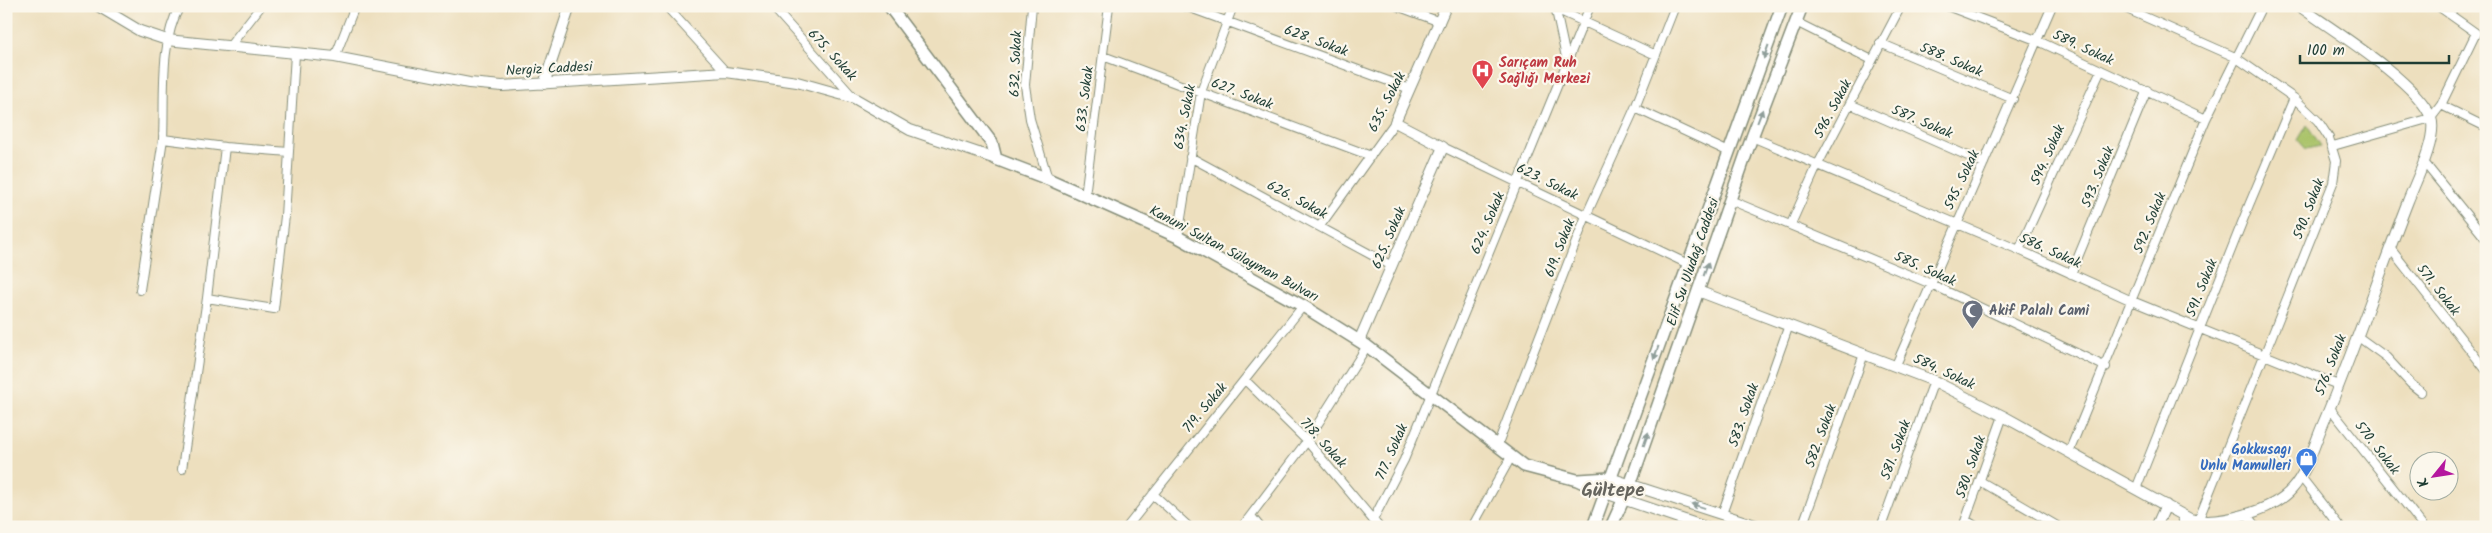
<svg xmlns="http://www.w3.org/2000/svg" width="2492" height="533" font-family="Kalam,sans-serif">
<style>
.green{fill:#a9c267;stroke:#64804e}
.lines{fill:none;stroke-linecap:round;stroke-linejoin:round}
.minor-casing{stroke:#868e79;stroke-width:10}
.tertiary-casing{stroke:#868e79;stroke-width:12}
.secondary-casing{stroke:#868e79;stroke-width:14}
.minor{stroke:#fff;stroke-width:8}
.tertiary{stroke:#fff;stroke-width:10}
.secondary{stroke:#fff;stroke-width:11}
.oneway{fill:#8f9e9a}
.labels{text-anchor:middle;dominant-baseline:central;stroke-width:4.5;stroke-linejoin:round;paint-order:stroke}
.street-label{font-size:14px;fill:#1f3d34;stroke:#fbf7ec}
.health-label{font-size:14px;font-weight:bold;fill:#be3a42;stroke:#fbf7ec;text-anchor:start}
.worship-label{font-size:14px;font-weight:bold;fill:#5b616d;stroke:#fbf7ec;text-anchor:start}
.shop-label{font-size:14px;font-weight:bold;fill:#366cbe;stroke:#fbf7ec;text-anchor:end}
.district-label{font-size:19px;font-weight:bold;fill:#66655e;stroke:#fbf7ec}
</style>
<rect width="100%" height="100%" fill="#fbf7ec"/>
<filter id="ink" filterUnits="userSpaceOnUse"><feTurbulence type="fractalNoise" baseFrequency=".02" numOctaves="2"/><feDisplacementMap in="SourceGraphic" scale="10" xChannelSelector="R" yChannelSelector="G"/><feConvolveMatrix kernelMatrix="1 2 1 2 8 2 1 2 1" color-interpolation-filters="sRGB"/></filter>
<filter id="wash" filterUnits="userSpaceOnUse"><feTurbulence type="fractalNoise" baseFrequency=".0096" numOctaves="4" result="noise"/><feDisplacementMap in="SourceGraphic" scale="20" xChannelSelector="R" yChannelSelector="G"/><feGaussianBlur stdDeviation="1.12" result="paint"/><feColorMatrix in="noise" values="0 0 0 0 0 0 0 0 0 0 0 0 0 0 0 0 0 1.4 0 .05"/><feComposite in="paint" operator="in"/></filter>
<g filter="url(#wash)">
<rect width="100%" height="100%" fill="#eddfbe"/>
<!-- green -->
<path class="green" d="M2307,125L2321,146L2306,149L2298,140Z"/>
</g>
<g filter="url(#ink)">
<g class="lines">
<defs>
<path id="minor" d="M180,6C159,42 165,98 163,139L225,147L289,152
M666,6L726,72
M772,6L854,98
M1032,6L1025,85L1030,119L1048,179
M1185,6L1410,89
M1397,6L1440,22
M1555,6L1567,62
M1947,6L2036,40L2206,119
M2120,6L2235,57L2294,98L2318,121L2329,138L2336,161L2333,183L2198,521
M1556,9L1656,55
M1796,22L1872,60
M1880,43L2013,99
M229,47L261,6
M1103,56L1371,156
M335,57L355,6
M1850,104L1984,163
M2441,105L2486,127
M1635,108L1729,152
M1752,137L2019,250L2132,301L2338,385
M2333,146L2431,118L2441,105L2476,33L2438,6
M1443,147L1688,264
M1190,157L1392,266
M2423,161L2486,239
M1085,196L1109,6
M1730,200L1931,284L2106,367
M1791,224L1817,166L1901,6
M1320,226L1395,122
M1178,237L1201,92L1233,6
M2390,248L2486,370
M2019,250L2101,70
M2071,274L2147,90
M140,290L163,139
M207,298L274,309L285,216L295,54
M2357,336L2386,357L2411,384L2421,392
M1896,365L2052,6
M1245,380L1307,441L1379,527
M2330,408L2424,527
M1497,446L1586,216L1635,108L1675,6
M2069,452L2206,119L2262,6
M182,469L207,298L225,147
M2301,477L2340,527
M1980,481L2059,527
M2136,489L2249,205L2294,98
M1153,494L1189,527
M1722,514L1789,325
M2246,514L2256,527
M2182,515L2184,527
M1251,516L1260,527
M1373,520L1404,460L1590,6
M1966,520L1977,527
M1127,527L1303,306
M1242,527L1307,441L1367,346
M1472,527L1511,457
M1802,527L1864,354
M1881,527L1934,381
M1963,527L2003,416"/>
<path id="tertiary" d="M98,6L140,31L167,40L335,57L469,83L502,86L726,72L748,75L797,82L854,98L910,130L996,159
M544,84L570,6
M1698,291L1934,381L2003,416L2190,519C2218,526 2273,511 2292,489C2307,472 2314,445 2323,424C2354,351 2379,275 2408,201C2415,183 2438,137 2431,118C2418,82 2331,29 2299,6
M1359,341L1443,147L1395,122L1446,6
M1610,478L1761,527
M1605,493L1705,527
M2156,527L2166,505"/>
<path id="secondary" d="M889,6L992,143L996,159L1048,179L1178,237L1303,306L1367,346L1524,466L1577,480L1605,493
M1579,480L1610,478
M1593,527L1782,6
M1611,527L1630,485L1752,137L1802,6"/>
</defs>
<!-- minor casing -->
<use href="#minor" class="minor-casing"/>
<!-- tertiary casing -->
<use href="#tertiary" class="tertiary-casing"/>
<!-- secondary casing -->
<use href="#secondary" class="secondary-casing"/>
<!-- minor -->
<use href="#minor" class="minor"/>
<!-- tertiary -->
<use href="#tertiary" class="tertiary"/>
<!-- secondary -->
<use href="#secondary" class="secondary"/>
</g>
<!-- one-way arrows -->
<defs><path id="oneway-solid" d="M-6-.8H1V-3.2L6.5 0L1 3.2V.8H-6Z" transform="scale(1.25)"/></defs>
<g class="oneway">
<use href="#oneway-solid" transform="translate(1766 52) rotate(110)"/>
<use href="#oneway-solid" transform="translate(1760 116) rotate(-69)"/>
<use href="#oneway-solid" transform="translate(1706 269) rotate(-71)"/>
<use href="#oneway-solid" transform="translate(1656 353) rotate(110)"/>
<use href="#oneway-solid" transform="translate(1646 439) rotate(-71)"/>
<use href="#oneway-solid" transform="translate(1698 506) rotate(-162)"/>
</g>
</g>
<!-- icons -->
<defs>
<symbol id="hospital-pin" viewBox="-11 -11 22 30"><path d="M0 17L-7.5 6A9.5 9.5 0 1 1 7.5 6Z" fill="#e0444e" stroke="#fbf7ec"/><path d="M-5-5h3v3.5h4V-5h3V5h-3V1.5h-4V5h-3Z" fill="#fff"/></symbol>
<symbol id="mosque-pin" viewBox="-11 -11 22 30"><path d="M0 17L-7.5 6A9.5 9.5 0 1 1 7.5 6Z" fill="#6b7280" stroke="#fbf7ec"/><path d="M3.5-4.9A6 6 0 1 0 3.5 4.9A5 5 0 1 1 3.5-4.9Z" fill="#fff"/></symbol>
<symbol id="shop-pin" viewBox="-11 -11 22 30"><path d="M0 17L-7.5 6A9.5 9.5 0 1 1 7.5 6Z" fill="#3f7fe0" stroke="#fbf7ec"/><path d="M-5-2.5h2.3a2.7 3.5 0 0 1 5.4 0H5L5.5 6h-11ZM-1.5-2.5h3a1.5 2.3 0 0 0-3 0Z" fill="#fff"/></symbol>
</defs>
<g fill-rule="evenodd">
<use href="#hospital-pin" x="1470" y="58" width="25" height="34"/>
<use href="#mosque-pin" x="1960" y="298" width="25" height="34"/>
<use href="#shop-pin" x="2294" y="446" width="25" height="34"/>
</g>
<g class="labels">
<!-- street labels -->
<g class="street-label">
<text transform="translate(1316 41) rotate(20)">628. Sokak</text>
<text transform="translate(2083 48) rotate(25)">589. Sokak</text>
<text transform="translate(832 55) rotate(47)">675. Sokak</text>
<text transform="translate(1951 60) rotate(23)">588. Sokak</text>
<text transform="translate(1016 64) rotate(-88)">632. Sokak</text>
<text transform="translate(549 69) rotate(-3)">Nergiz Caddesi</text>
<text transform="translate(1242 94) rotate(21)">627. Sokak</text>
<text transform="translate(1085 99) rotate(-83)">633. Sokak</text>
<text transform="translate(1387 102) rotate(-63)">635. Sokak</text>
<text transform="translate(1833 109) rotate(-62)">596. Sokak</text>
<text transform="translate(1185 117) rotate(-79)">634. Sokak</text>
<text transform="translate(1922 122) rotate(23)">587. Sokak</text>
<text transform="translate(2048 155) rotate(-66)">594. Sokak</text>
<text transform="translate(2098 177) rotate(-68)">593. Sokak</text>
<text transform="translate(1962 180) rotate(-65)">595. Sokak</text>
<text transform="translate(1547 182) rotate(26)">623. Sokak</text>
<text transform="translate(1297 200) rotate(28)">626. Sokak</text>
<text transform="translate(2309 209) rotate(-69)">590. Sokak</text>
<text transform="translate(1488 223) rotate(-67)">624. Sokak</text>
<text transform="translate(2150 223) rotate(-68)">592. Sokak</text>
<text transform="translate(1389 238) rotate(-67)">625. Sokak</text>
<text transform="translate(1560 248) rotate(-69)">619. Sokak</text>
<text transform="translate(2050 251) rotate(24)">586. Sokak</text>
<text transform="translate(1234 254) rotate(28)">Kanuni Sultan Sülayman Bulvarı</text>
<text transform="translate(1693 262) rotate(-71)">Elif Su Uludağ Caddesi</text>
<text transform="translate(1925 269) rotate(24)">585. Sokak</text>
<text transform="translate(2202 288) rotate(-68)">591. Sokak</text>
<text transform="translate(2438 290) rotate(52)">571. Sokak</text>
<text transform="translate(2331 365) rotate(-69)">576. Sokak</text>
<text transform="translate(1944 372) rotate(25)">584. Sokak</text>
<text transform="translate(1205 408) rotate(-50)">719. Sokak</text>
<text transform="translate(1744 415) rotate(-71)">583. Sokak</text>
<text transform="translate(1821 436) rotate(-70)">582. Sokak</text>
<text transform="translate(1323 443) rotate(48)">718. Sokak</text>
<text transform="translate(2377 448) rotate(52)">570. Sokak</text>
<text transform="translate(1896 450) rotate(-70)">581. Sokak</text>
<text transform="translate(1392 452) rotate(-66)">717. Sokak</text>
<text transform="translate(1971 467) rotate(-71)">580. Sokak</text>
</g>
<!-- health labels -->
<g class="health-label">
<text x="1499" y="63">Sarıçam Ruh<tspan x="1499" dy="16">Sağlığı Merkezi</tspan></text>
</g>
<!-- worship labels -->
<g class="worship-label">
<text x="1989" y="311">Akif Palalı Cami</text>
</g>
<!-- shop labels -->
<g class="shop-label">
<text x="2291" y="450">Gokkusagı<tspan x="2291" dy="16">Unlu Mamulleri</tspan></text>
</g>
<!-- district labels -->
<g class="district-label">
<text x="1613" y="491">Gültepe</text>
</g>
</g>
<!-- margin -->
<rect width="2492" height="533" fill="none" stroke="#fbf7ec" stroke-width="25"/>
<!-- north arrow -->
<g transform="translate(2434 476) rotate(240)"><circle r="24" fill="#fbf7ec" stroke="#a3ada2"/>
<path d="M0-4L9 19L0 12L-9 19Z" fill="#b5179e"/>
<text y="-8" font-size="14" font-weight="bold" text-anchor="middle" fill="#1f3d34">K</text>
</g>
<!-- scale -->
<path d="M2300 55v8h149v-8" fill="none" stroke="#1f3d34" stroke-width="2.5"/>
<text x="2307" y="55" font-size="15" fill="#1f3d34" stroke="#fbf7ec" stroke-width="4" paint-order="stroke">100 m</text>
</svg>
